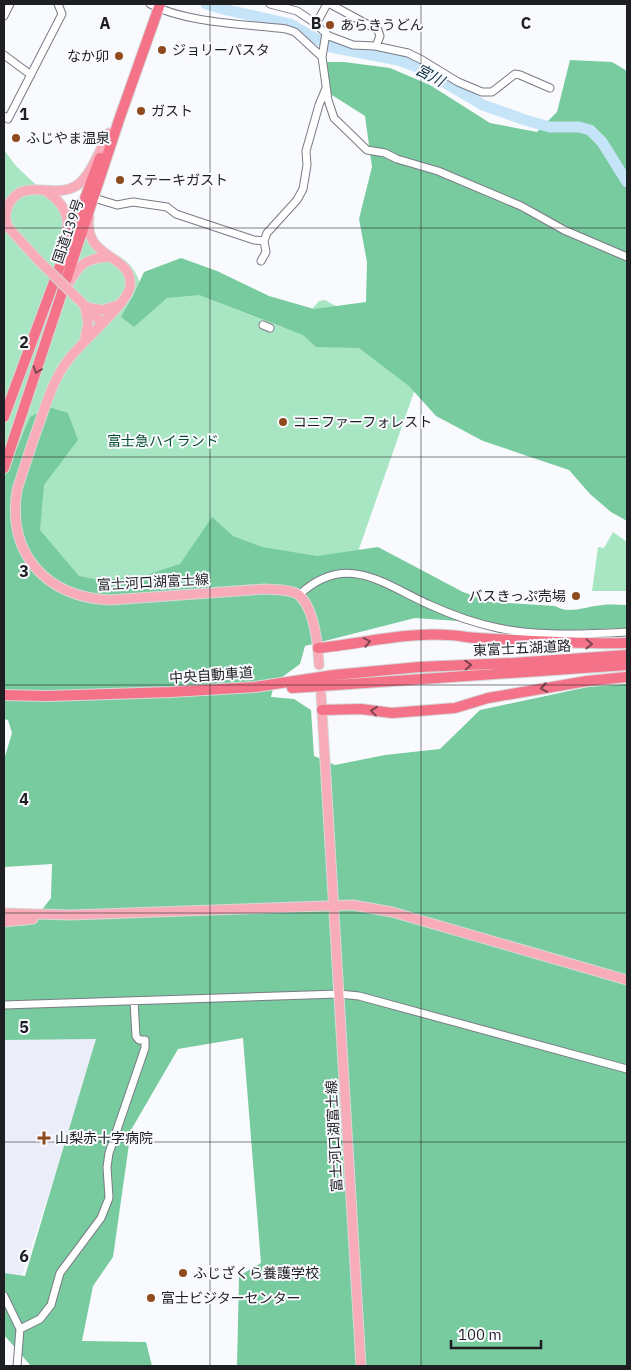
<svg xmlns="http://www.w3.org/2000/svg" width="631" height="1370" font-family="'IBM Plex Sans','Noto Sans JP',sans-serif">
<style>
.built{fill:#ebedf8}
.green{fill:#a8e6c3}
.forest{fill:#78cb9e}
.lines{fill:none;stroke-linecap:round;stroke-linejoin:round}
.river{stroke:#c6e4f8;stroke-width:11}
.minor-casing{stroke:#797b85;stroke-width:9}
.major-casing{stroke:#d6d7d7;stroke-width:11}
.highway-casing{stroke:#d6d7d7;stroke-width:12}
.minor{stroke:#fff;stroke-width:7}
.major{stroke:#f8abb8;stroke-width:9}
.highway{stroke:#f47389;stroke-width:10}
.major-bridge-casing{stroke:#d6d7d7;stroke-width:11;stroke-linecap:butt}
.major-bridge{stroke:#f8abb8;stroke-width:9}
.oneway{stroke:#7e4551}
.grid{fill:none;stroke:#1e1f23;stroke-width:1;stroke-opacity:0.55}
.poi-dot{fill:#8f4b1e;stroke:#f9fafe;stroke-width:2}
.labels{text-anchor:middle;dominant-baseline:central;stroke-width:4;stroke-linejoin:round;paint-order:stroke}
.poi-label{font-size:14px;fill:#1e1f23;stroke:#f9fafe;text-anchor:start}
.street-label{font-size:14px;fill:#1e1f23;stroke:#f9fafe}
.park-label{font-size:14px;fill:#094e31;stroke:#f9fafe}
.water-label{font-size:15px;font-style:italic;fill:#082d41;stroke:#f9fafe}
.grid-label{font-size:16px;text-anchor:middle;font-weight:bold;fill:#1e1f23;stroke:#f9fafe;stroke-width:4;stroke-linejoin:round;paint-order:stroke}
</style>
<rect width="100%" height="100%" fill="#f9fafe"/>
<!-- built -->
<path class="built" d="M112,1006L13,1301L4,1286V1008Z"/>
<!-- green -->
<path class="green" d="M4,150L16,166L106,250C123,258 132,262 139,281L182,288L281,327L290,328L305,317L319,301L325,300L345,311L420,375L353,566L60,582L4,498Z
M613,532L627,542V591H592L598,547L604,548Z"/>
<!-- forest -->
<path class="forest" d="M570,60L612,62L627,71V521L611,512L590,494L569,470L483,441L436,416L409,386L359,348L316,347L303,335L199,295L167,298L134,327L121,317L134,294L144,272L181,258L217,271L269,296L314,309L366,302L367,262L359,219L372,167L365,116L324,90L320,62H344L390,68L430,85L490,123L537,132L557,112Z
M49,407L68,413L78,440L44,485L40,530L79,576L99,580L143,576L180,564L212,517L233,536L262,547L317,556L378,547L463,592L490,602L555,606C569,615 587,606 603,605C611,604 619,605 627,605V628L543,631L486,623L415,618L305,646L300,664L274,683L271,697L294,699L311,710L314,756L335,765L385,755L440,749L480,710L588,687L627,684V1366H237L239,1276L261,1263L243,1038L178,1049L131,1130L113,1257L93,1286L82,1341L146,1342L152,1366H31L4,1335V1273L25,1276L96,1039L4,1040V926L30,925L51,898L52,864L4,867V760L12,733L8,720L4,719V479L30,417Z"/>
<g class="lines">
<!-- river -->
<path class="river" d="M206,4L227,10L290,24L331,47L398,60L420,68L483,105L528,121L550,127H579L590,130L602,142L627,182"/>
<defs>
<path id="minor" d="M150,4C186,23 245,24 286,29L295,32L322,57L328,100L334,118L367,150L385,153L397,159L438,171L521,206L564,230L627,257
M270,4L297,11L312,21L329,36L353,45L375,46L408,53L422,60L458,82L482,92H492L515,74L520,75L550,88
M330,4L378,30L380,36L376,46
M4,16L10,4
M316,24L327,4
M4,55L31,75
M322,57L326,33
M4,116L8,119L62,14L58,4
M94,198L117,205L133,202L167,207L176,214L254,240L264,241
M261,261L266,252L264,241L267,233L297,200L303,189L307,165L306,151L319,105L326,88
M263,325L270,328
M299,595C346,551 383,584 430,605C452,615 474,623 498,628C540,637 585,634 627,632
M4,1005L339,994L359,996L627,1069
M4,1296L20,1329L17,1366
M20,1329L40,1319L51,1305L60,1273L101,1218L109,1198L107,1167L109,1153L145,1048V1040H139L136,1036L134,1001"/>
<path id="major" d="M47,192C71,208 71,225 61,250
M89,217C83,261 134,253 130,287C127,304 82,341 69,359C54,378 47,401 39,424C31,446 24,468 17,490C7,554 46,597 110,600L265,589C275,590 291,589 299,595C315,609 318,646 319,665
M39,261L8,227C1,211 12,191 30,190C46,188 60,195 76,186C90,177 101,148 109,133
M67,287C77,267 84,258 108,257
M75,296L102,323
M85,307L103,310L118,305
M85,307L88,323L85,338
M321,694L361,1366
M4,913L71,915L353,905L392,912L627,980
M4,922L33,919"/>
<path id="highway" d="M4,417L100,158
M4,468L120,117L160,4
M318,648C361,644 404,632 448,635C458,635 468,638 478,638C528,641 578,644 627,643
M292,688L627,665
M4,695L48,696L171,692L255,687L334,675L419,667L513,663L627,655
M322,710L361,709L392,713L455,708L488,698L587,681L627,677"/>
</defs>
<!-- minor casing -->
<use href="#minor" class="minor-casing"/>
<!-- major casing -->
<use href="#major" class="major-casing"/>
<!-- highway casing -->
<use href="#highway" class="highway-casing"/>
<!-- minor -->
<use href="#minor" class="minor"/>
<!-- major -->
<use href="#major" class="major"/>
<!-- highway -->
<use href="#highway" class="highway"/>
<defs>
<path id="major-bridge" d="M39,261L75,296"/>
</defs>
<!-- major-bridge casing -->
<use href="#major-bridge" class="major-bridge-casing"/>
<!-- major-bridge -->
<use href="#major-bridge" class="major-bridge"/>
</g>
<!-- one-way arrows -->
<defs><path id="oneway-chevron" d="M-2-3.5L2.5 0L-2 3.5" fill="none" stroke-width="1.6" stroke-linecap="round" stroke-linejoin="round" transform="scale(1.25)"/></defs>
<g class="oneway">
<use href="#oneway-chevron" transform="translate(37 370) rotate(109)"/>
<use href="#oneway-chevron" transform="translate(367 642) rotate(-11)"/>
<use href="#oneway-chevron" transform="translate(589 644) rotate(1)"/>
<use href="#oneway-chevron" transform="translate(468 665) rotate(-2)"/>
<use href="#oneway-chevron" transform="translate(544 688) rotate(170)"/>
<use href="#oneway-chevron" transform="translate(374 711) rotate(-173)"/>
</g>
<!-- grid -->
<path class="grid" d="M210,4V1366M421,4V1366M4,228H627M4,457H627M4,685H627M4,913H627M4,1142H627"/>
<!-- markers -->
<g class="poi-dot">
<circle cx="330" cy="25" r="5"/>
<circle cx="162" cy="50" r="5"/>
<circle cx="119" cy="56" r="5"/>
<circle cx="141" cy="111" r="5"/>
<circle cx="16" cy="138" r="5"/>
<circle cx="120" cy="180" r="5"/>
<circle cx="283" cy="422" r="5"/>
<circle cx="576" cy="596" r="5"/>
<path d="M41.5 1130.5h5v5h5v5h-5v5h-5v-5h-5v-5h5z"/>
<circle cx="183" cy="1273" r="5"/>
<circle cx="151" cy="1298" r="5"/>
</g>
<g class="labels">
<!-- poi labels -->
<g class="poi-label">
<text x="340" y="25">あらきうどん</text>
<text x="172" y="50">ジョリーパスタ</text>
<text x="109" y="56" text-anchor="end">なか卯</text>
<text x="151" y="111">ガスト</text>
<text x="26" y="138">ふじやま温泉</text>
<text x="130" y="180">ステーキガスト</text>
<text x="293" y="422">コニファーフォレスト</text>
<text x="566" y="596" text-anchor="end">バスきっぷ売場</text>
<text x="55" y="1138">山梨赤十字病院</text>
<text x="193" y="1273">ふじざくら養護学校</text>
<text x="161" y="1298">富士ビジターセンター</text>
</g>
<!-- street labels -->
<g class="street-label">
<text transform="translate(68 231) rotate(-71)">国道139号</text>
<text transform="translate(153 582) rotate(-3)">富士河口湖富士線</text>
<text transform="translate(522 648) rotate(-3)">東富士五湖道路</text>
<text transform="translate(211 675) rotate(-4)">中央自動車道</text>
<text transform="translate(334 1136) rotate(-93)">富士河口湖富士線</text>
</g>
<!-- park labels -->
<g class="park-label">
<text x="163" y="441">富士急ハイランド</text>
</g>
<!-- water labels -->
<g class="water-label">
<text transform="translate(430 75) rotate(28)">宮川</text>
</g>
</g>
<g class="grid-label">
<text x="105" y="29">A</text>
<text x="316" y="29">B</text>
<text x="526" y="29">C</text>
<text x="24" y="120">1</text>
<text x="24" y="348">2</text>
<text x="24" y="577">3</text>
<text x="24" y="805">4</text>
<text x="24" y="1033">5</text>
<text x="24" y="1262">6</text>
</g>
<!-- border -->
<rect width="631" height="1370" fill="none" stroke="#1e1f23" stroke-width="10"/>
<!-- scale -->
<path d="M451 1340v8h90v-8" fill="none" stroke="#1e1f23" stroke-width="2.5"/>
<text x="458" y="1340" font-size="15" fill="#1e1f23" stroke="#f9fafe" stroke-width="4" paint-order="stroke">100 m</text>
</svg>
